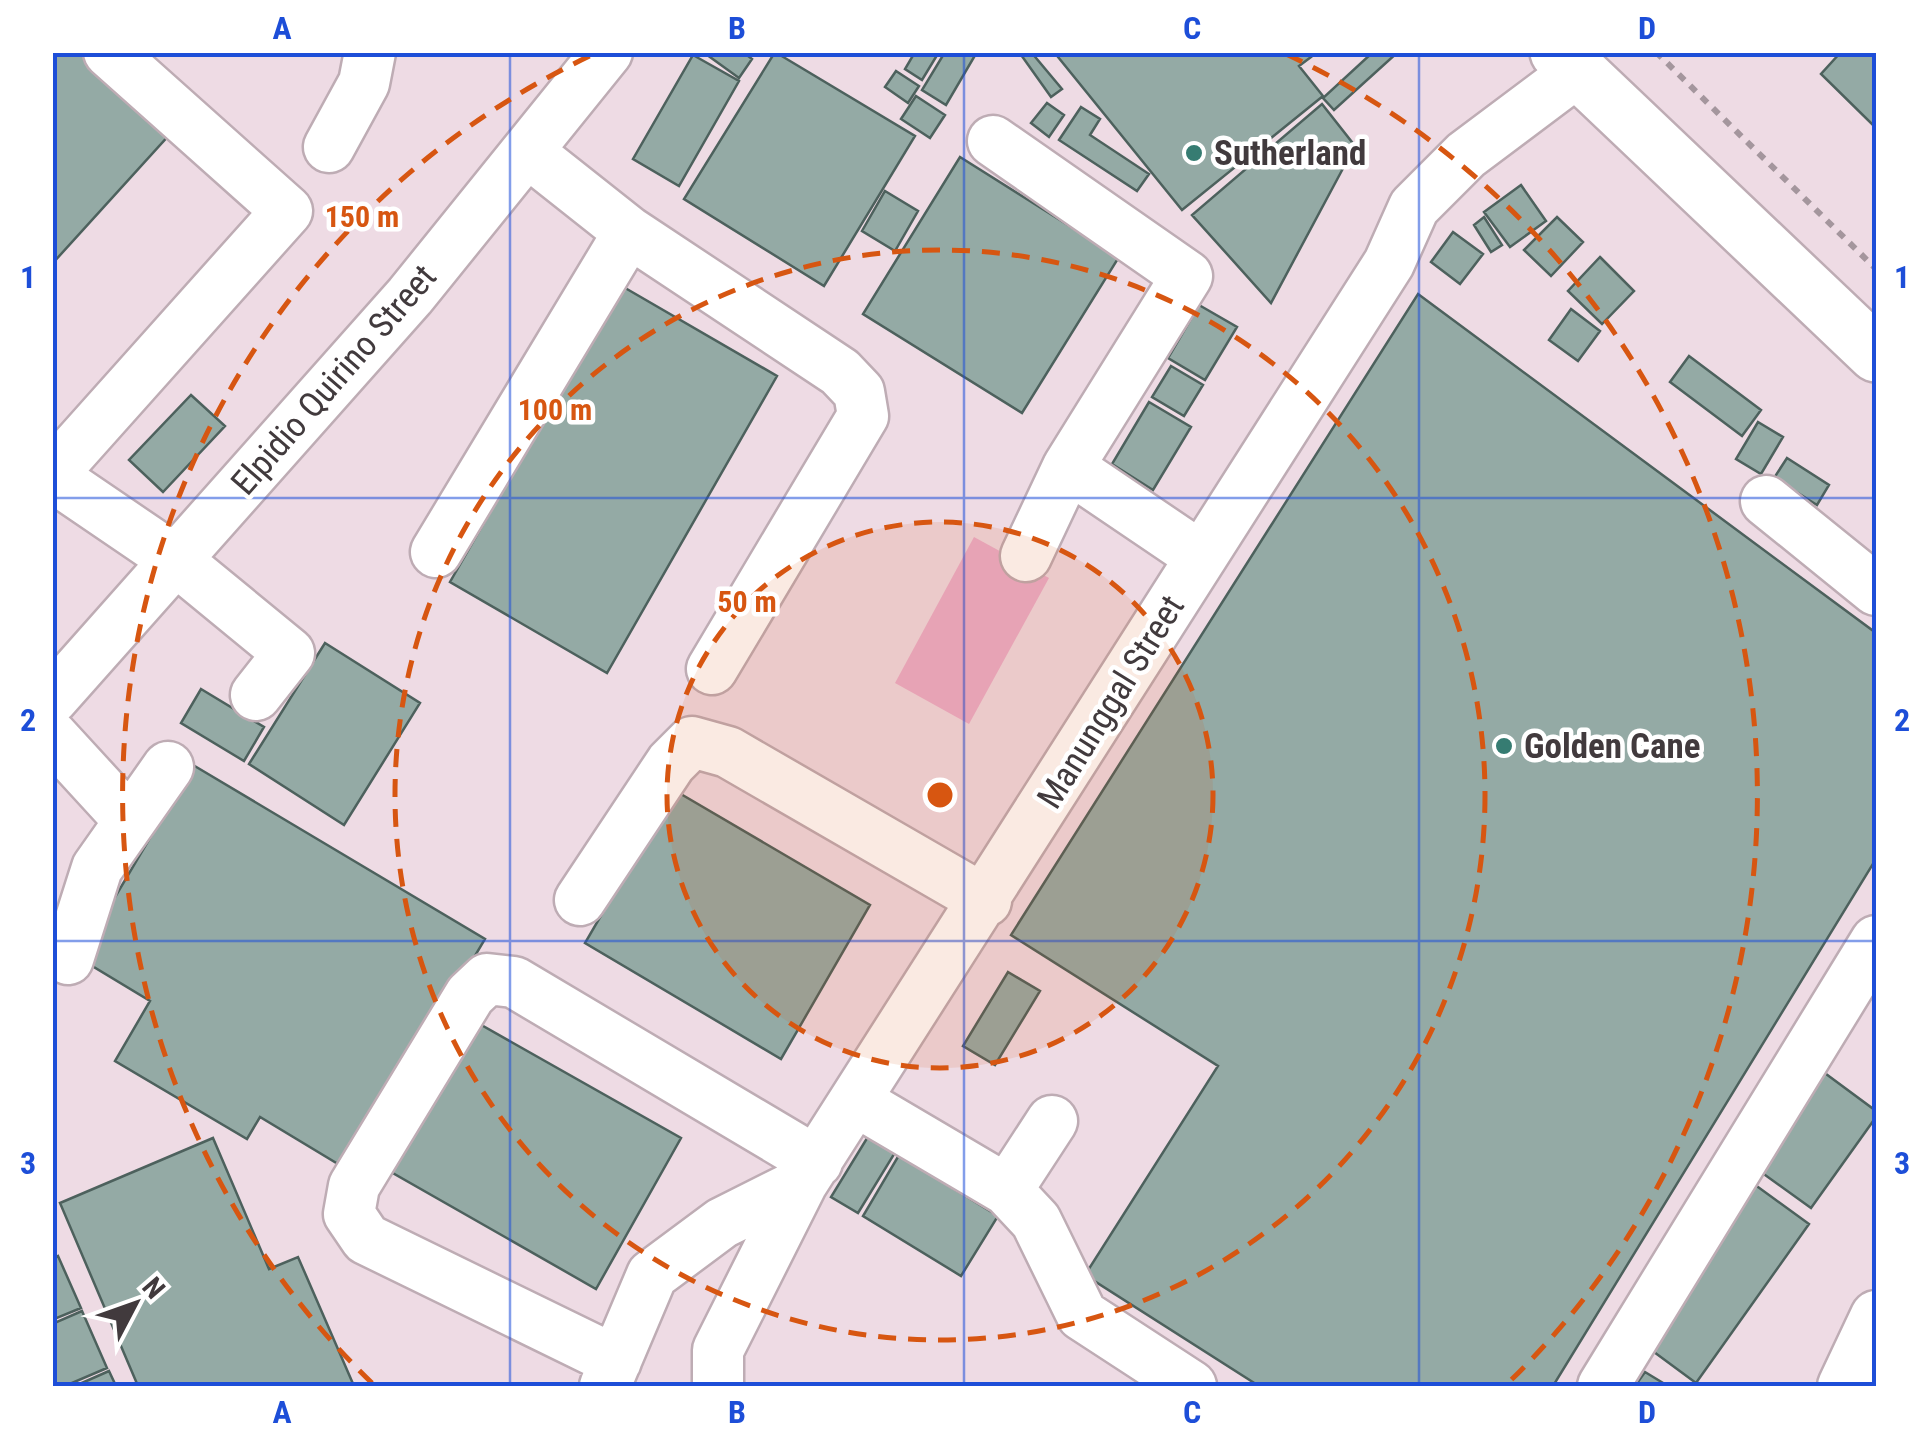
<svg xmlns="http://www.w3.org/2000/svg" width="1929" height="1439" font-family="'Roboto Condensed',sans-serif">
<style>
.green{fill:#eaafcc}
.building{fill:#94aaa5;stroke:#4d615d;stroke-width:2.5}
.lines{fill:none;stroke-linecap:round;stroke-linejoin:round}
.minor-casing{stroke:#beacb4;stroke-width:55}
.major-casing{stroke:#beacb4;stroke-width:60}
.path{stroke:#a4969d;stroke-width:6;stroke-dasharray:8 8;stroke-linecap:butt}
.minor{stroke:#fff;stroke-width:50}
.major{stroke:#fff;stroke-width:55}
.grid{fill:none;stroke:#1d4ed8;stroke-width:2.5;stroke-opacity:0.55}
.ring{fill:none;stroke:#d75611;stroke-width:5;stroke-dasharray:18 12}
.poi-dot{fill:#367c72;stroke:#fff;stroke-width:4}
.labels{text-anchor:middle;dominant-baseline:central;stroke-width:9;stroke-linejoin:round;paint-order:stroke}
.poi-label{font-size:35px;font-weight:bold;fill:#413a3d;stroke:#fff;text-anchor:start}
.street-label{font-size:35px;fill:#413a3d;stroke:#fff}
.centre{fill:#d75611;stroke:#fff;stroke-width:5}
.ring-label{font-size:30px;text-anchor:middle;font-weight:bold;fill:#d75611;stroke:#fff;stroke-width:9;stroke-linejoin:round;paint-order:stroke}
.neatline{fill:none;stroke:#1d4ed8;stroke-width:4}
.grid-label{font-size:32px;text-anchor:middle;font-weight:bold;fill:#1d4ed8}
</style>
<rect width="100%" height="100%" fill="#eedbe4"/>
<!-- green -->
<path class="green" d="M974,537L1049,578L969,724L895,683Z"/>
<!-- building -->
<path class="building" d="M52,52H102L180,123L52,264Z
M703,52H743L752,59L739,78Z
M775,52L915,136L824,286L684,199Z
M915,52H939L922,80L905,69Z
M945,52H977L946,105L922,90Z
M1019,52H1031L1062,89L1051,97Z
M1054,52H1307L1311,57L1299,66L1323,96L1182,210Z
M1373,52H1398L1334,110L1323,98Z
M1841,52H1876V128L1821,74Z
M693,55L739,81L679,186L633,159Z
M896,71L919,86L908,103L885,87Z
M916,96L945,115L930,138L901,119Z
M1047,103L1064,115L1049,137L1031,123Z
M1322,104L1355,146L1271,303L1192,215Z
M1081,107L1100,119L1090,135L1149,174L1137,191L1059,140Z
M960,157L1119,257L1022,413L863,314Z
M1521,185L1546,221L1510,247L1484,212Z
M885,191L918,211L895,251L862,231Z
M1484,217L1502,245L1491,252L1474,225Z
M1557,217L1583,242L1551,276L1524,250Z
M1453,232L1483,254L1460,284L1431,262Z
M1600,257L1634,291L1602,324L1568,291Z
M620,285L777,376L607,673L450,582Z
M1418,294L1876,633V859L1553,1386H1259L1085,1275L1218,1066L1011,935Z
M1199,305L1237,327L1205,380L1168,358Z
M1571,309L1600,331L1578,361L1549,340Z
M1689,356L1761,410L1742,436L1670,382Z
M1171,366L1203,385L1184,416L1152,397Z
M191,395L225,426L163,492L129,460Z
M1149,402L1191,427L1153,490L1112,464Z
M1758,422L1783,437L1761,474L1736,459Z
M1787,458L1829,485L1817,505L1774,478Z
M325,643L420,703L344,825L249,764Z
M201,689L264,727L244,761L181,723Z
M193,765L485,939L348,1170L260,1117L247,1139L115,1061L150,1001L79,958Z
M674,790L870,905L781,1059L585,943Z
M1008,972L1040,991L995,1065L963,1046Z
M469,1018L681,1138L596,1289L384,1168Z
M1822,1071L1876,1111V1117L1811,1208L1754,1167Z
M869,1135L896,1151L858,1213L831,1197Z
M213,1138L269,1269L298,1257L354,1386H138L60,1203Z
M899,1155L998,1216L961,1276L863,1216Z
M1747,1179L1809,1224L1696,1383L1635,1338Z
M58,1256L81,1308L52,1320V1259Z
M82,1311L107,1368L65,1386H52V1324Z
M109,1371L116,1386H75Z
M1645,1372L1668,1386H1635Z"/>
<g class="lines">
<defs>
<path id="minor" d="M993,141L1187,276L1068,467
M329,147L364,83L370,52
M528,152L629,232L840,372L859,392L863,416L712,669
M52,474L287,211L109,52
M52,476L177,561L289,653L256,695
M1766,501L1876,590
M436,552L629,232
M1026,556L1068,467L1201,557
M52,699L410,296L607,52
M52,736L130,821
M580,900L671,763L692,742L728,752L986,901
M68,959L97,868L168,767
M856,1101L1007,1190L1036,1221L1082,1315L1191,1386
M1007,1190L1052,1121
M616,1361L366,1239L349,1214L354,1186L470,995L487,979L514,982L817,1162
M605,1386L652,1275L722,1223L802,1183
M718,1386V1350L802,1183L1389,263L1414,207L1466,155L1578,71
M1603,1386L1876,941
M1843,1386L1876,1316"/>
<path id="major" d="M1558,52L1876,354"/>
</defs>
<!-- minor casing -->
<use href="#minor" class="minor-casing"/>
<!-- major casing -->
<use href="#major" class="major-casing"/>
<!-- path -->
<path class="path" d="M1656,52L1876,269"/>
<!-- minor -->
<use href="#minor" class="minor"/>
<!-- major -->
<use href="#major" class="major"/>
</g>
<!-- grid -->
<path class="grid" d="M510,52V1386M964,52V1386M1419,52V1386M52,498H1876M52,941H1876"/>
<!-- distance rings -->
<circle cx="940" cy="795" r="273" fill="#d75611" fill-opacity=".12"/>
<g class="ring">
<circle cx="940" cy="795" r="273"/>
<circle cx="940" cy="795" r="545"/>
<path d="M372 1383A818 818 0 0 1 594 54M1286 54A818 818 0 0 1 1508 1383"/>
</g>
<!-- markers -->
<g class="poi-dot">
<circle cx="1194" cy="153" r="10"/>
<circle cx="1504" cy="746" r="10"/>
</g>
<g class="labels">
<!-- poi labels -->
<g class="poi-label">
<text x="1214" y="153">Sutherland</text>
<text x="1524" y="746">Golden Cane</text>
</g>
<!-- street labels -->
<g class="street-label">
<text transform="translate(334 380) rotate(-49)">Elpidio Quirino Street</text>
<text transform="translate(1111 702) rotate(-58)">Manunggal Street</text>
</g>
</g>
<circle cx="940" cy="795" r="15" class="centre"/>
<g class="ring-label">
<text x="362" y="227">150 m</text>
<text x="555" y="420">100 m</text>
<text x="747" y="612">50 m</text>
</g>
<!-- border -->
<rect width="1929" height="1439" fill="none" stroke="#ffffff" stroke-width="110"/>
<!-- north arrow -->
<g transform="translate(135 1304) rotate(49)" stroke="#ffffff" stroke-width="8" paint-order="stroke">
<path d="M0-8L18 38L0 25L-18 38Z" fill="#413a3d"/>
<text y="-15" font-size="28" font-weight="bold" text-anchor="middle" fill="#413a3d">N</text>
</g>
<rect x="55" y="55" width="1819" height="1329" class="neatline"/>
<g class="grid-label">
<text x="282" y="39">A</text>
<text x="737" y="39">B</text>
<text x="1192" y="39">C</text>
<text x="1647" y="39">D</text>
<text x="28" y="288">1</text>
<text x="1902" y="288">1</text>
<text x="28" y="731">2</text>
<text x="1902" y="731">2</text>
<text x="28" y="1174">3</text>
<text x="1902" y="1174">3</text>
<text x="282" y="1423">A</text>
<text x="737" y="1423">B</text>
<text x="1192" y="1423">C</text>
<text x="1647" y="1423">D</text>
</g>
</svg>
